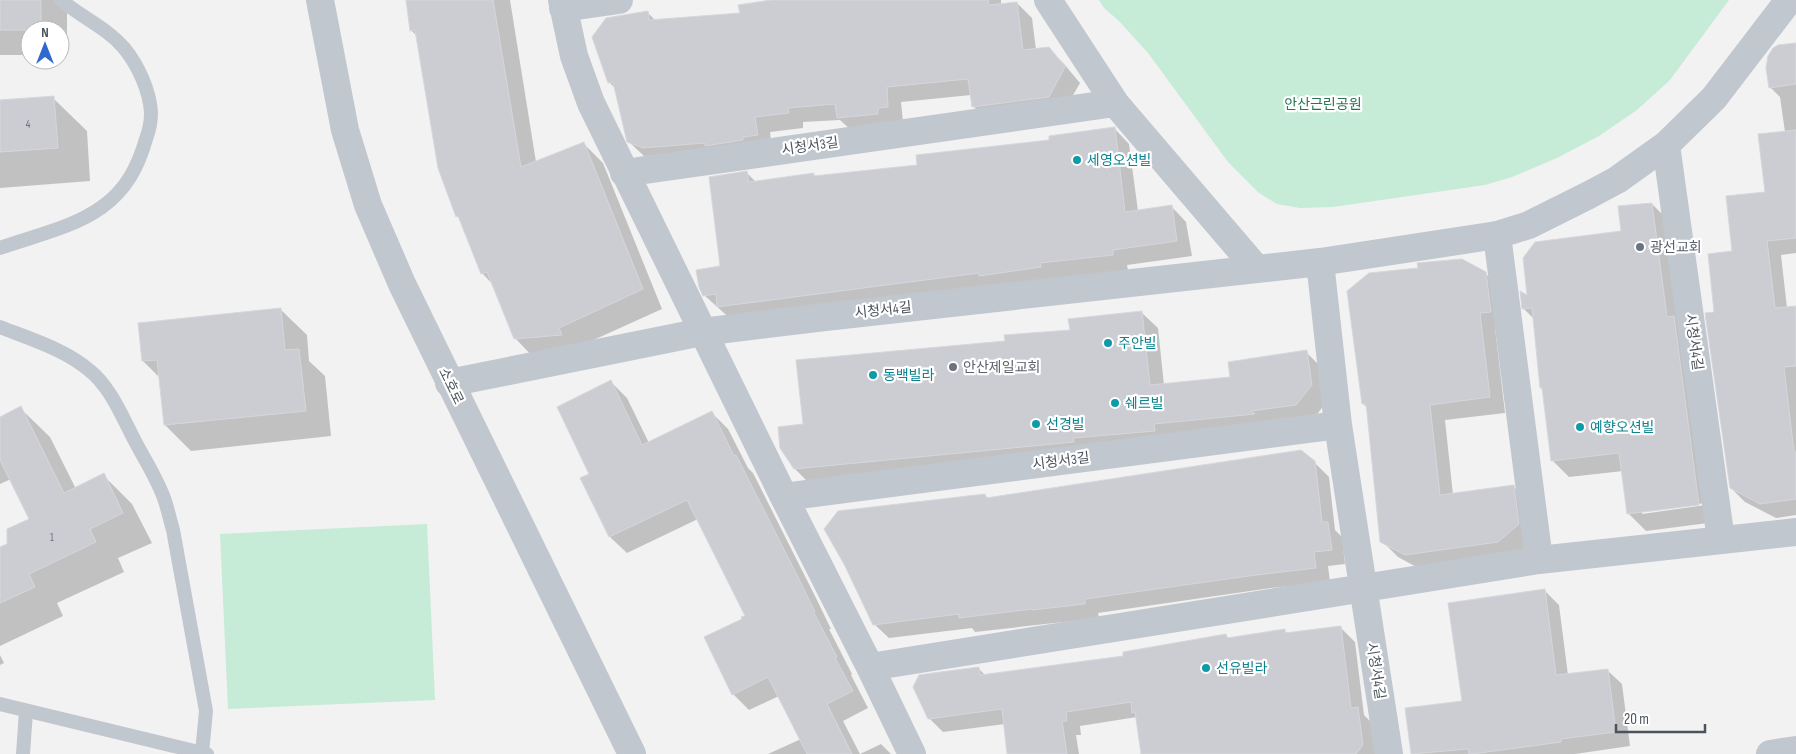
<svg xmlns="http://www.w3.org/2000/svg" width="1796" height="754" font-family="'Sofia Sans Condensed','Noto Sans KR',sans-serif">
<style>
.green{fill:#c6ebd7}
.shadow{fill:#0003;fill-rule:evenodd}
.building{fill:#cccdd3;stroke:#d6d7dc}
.lines{fill:none;stroke-linecap:round;stroke-linejoin:round}
.service{stroke:#c1c7ce;stroke-width:14}
.minor{stroke:#c1c7ce;stroke-width:28}
.tertiary{stroke:#c1c7ce;stroke-width:28}
.culture-dot{fill:#0f9aa8;stroke:#fff;stroke-width:2}
.worship-dot{fill:#6b7280;stroke:#fff;stroke-width:2}
.labels{text-anchor:middle;dominant-baseline:central;stroke-width:4.5;stroke-linejoin:round;paint-order:stroke}
.number-label{font-size:11px;fill:#6b727a}
.park-label{font-size:14px;fill:#247654;stroke:#fff}
.street-label{font-size:14px;fill:#4b535c;stroke:#fff}
.culture-label{font-size:14px;fill:#0d838f;stroke:#fff;text-anchor:start}
.worship-label{font-size:14px;fill:#5b616d;stroke:#fff;text-anchor:start}
</style>
<rect width="100%" height="100%" fill="#f3f2f2"/>
<!-- green -->
<path class="green" d="M1099,0H1729L1670,80L1637,110L1599,136L1557,158L1512,177L1485,185L1333,207L1300,208L1277,204L1259,193L1228,162L1148,53L1119,21L1104,8Z
M427,524L435,700L228,709L220,534Z"/>
<!-- shadow -->
<path class="shadow" d="M0,0H67V55H60V30H30V55H0Z
M407,0H510L536,162L583,143L603,163L662,309L578,347L534,358L515,338L494,286L482,273L460,219L457,216L417,36L411,30Z
M779,0H1001V5L1017,3L1032,18L1036,50L1049,48L1064,64L1080,83L1064,111L988,121L973,106L971,95L901,102L903,122L853,132L840,120L803,122V128L770,132L772,150L644,156L628,141L616,89L609,82L647,12L656,21L741,14Z
M1796,44V253L1781,255L1787,308L1796,307V515L1776,518L1745,502L1731,488L1716,313L1734,252L1767,193L1785,132L1780,97L1770,87Z
M53,98L87,131L90,181L0,188V101Z
M1114,128L1129,144L1138,211L1171,206L1186,222L1192,256L1127,265L1128,270L734,322L704,295L722,267L747,173L756,182L813,174L816,177L918,166Z
M1652,204L1669,221L1716,522L1646,531L1629,514L1623,471L1569,477L1552,460L1535,320L1524,309L1528,297L1622,233ZM1705,503L1706,505L1642,514V511Z
M1485,273L1501,289L1506,327L1495,328L1505,413L1445,420L1453,495L1513,486L1529,502L1534,540L1514,557L1422,570L1398,557L1382,541L1367,408L1363,403Z
M280,309L307,335L309,361L325,376L331,436L191,451L165,425L160,378L143,361Z
M1142,313L1158,328L1164,385L1231,378L1306,352L1322,368L1327,401L1312,421L811,485L795,469L805,426L1006,342L1071,331Z
M611,382L627,398L649,443L711,412L728,429L748,468L753,473L815,596L831,629H829L852,674L851,675L868,708L843,721L860,754H768L801,739L779,696L749,710L733,694L744,619L747,616L698,519L627,553L610,537L582,478L590,474Z
M20,408L50,437L76,489L103,475L132,504L152,543L118,558L124,572L57,603L63,616L0,646V549L9,545L31,519L11,479L0,484V418Z
M1314,462L1329,477L1335,530L1342,537L1345,564L1328,566L1330,582L1271,588L1098,613L1099,618L975,632L972,628L889,638L874,624L985,495L989,499Z
M1544,590L1559,605L1568,675L1607,670L1622,684L1630,746L1575,754H1412L1406,709L1463,702Z
M1340,627L1355,642L1364,715L1372,723L1376,754H1142L1137,717L1080,726L1081,735H1076L1079,754H1008L1005,724L943,732L929,718L978,668L986,676L1125,657L1226,635L1229,639L1284,630L1288,634Z
M0,655L4,663L0,665Z
M881,744L891,754H860Z"/>
<!-- building -->
<path class="building" d="M0,0H41V30H0Z
M406,0H493L521,167L584,142L643,289L559,328L562,335L514,339L487,272L481,274L458,216L456,217L438,168L415,30L410,31Z
M771,0H988L989,5L1017,2L1023,50L1049,47L1065,67L1049,97L972,107L968,79L887,87L888,107L878,108V114L837,118L835,104L788,108L789,113L755,117L758,135L743,137V140L705,146V143L643,148L627,142L613,82L608,83L592,37L606,18L648,11L649,20L740,13L738,5Z
M1796,43V84L1769,88L1766,68L1768,56L1773,48L1778,45Z
M54,96L58,148L0,152V100Z
M1115,127L1125,212L1172,205L1177,241L1113,250V255L1040,263L1041,267L979,276V273L717,307L716,294L703,296L699,287L696,270L720,266L709,177L747,171L749,182L814,173V176L917,165L916,155L1049,140V136Z
M1796,130V238L1767,241L1775,308L1796,306V366L1784,367L1794,452H1796V499L1760,504L1730,488L1705,313L1714,312L1708,254L1732,251L1726,196L1765,192L1758,134Z
M1652,203L1667,317L1674,316L1699,505L1627,514L1619,453L1551,461L1542,388H1540L1532,308L1522,309L1520,291L1527,295L1523,258L1535,242L1621,231L1618,206Z
M1462,259L1486,272L1491,312L1480,313L1490,397L1430,405L1440,495L1514,485L1519,524L1498,542L1405,555L1380,542L1366,403L1362,404L1347,291L1369,273L1418,268L1417,263Z
M281,308L285,350L299,349L306,411L164,425L157,360L142,361L138,323Z
M1142,311L1150,385L1230,377L1228,362L1307,350L1312,385L1296,405L1251,411L1255,414L1154,424L1155,431L1073,438L1074,442L794,469L780,448L778,427L803,424L796,360L1005,341L1004,335L1070,330L1068,319Z
M611,380L642,445L712,411L734,456L736,455L799,579L815,612L814,613L837,657L835,658L853,691L827,704L852,754H807L768,677L732,695L704,637L742,619L741,617L745,616L687,500L609,537L580,478L589,474L557,407Z
M21,406L64,493L104,473L123,513L90,529L96,542L29,574L35,587L0,603V547L7,544V529L29,519L0,460V417Z
M1301,450L1315,461L1322,522H1328L1332,550L1314,552L1316,568L1256,575L1085,599V604L1032,610V609L959,618V614L873,625L844,564L824,529L838,511L985,494L986,498Z
M1545,589L1556,675L1608,669L1616,732L1561,739V742L1472,754H1469L1468,749L1411,754L1405,708L1462,701L1448,603Z
M1341,626L1351,708L1358,707L1363,745L1356,754H1141L1135,712L1132,713L1131,702L1066,712L1067,721H1062L1067,754H1007L1002,709L928,719L913,687L919,675L933,673L979,667L980,675L1123,656V652L1226,634L1227,638L1285,629V633Z"/>
<g class="lines">
<!-- service -->
<path class="service" d="M0,248C33,236 73,228 102,207C126,190 138,167 146,139C149,131 151,122 151,113C150,91 138,65 124,48C106,27 81,17 61,0
M0,327C30,339 64,349 89,370C111,387 123,419 136,443C146,462 158,480 165,501C168,510 170,520 173,530L206,711L202,753
M0,704L207,754
M23,754L26,711"/>
<!-- minor -->
<path class="minor" d="M562,0L574,56L591,103L784,497L870,667L912,754
M1048,0L1115,103L1256,268
M563,8L619,0
M1666,145L1721,540
M624,173L1115,103
M1497,235L1539,560
M1320,262L1338,425L1389,754
M449,383L702,332L825,317L1320,262L1497,235L1529,225L1589,195L1617,180L1666,145L1714,98L1789,0
M784,497L1338,425
M870,667L1539,560L1796,532
M1770,754L1796,750"/>
<!-- tertiary -->
<path class="tertiary" d="M320,0L345,130L368,205L402,284L632,754"/>
</g>
<!-- markers -->
<g class="culture-dot">
<circle cx="1077" cy="160" r="5"/>
<circle cx="1108" cy="343" r="5"/>
<circle cx="873" cy="375" r="5"/>
<circle cx="1115" cy="403" r="5"/>
<circle cx="1036" cy="424" r="5"/>
<circle cx="1580" cy="427" r="5"/>
<circle cx="1206" cy="668" r="5"/>
</g>
<g class="worship-dot">
<circle cx="1640" cy="247" r="5"/>
<circle cx="953" cy="367" r="5"/>
</g>
<g class="labels">
<!-- number labels -->
<g class="number-label">
<text x="28" y="124">4</text>
<text x="52" y="537">1</text>
</g>
<!-- park labels -->
<g class="park-label">
<text x="1323" y="104">안산근린공원</text>
</g>
<!-- street labels -->
<g class="street-label">
<text transform="translate(810 146) rotate(-8)">시청서3길</text>
<text transform="translate(883 310) rotate(-6)">시청서4길</text>
<text transform="translate(1694 342) rotate(82)">시청서4길</text>
<text transform="translate(451 386) rotate(64)">소호로</text>
<text transform="translate(1061 461) rotate(-7)">시청서3길</text>
<text transform="translate(1376 671) rotate(81)">시청서4길</text>
</g>
<!-- culture labels -->
<g class="culture-label">
<text x="1087" y="160">세영오션빌</text>
<text x="1118" y="343">주안빌</text>
<text x="883" y="375">동백빌라</text>
<text x="1125" y="403">쉐르빌</text>
<text x="1046" y="424">선경빌</text>
<text x="1590" y="427">예향오션빌</text>
<text x="1216" y="668">선유빌라</text>
</g>
<!-- worship labels -->
<g class="worship-label">
<text x="1650" y="247">광선교회</text>
<text x="963" y="367">안산제일교회</text>
</g>
</g>
<!-- north arrow -->
<g transform="translate(45 45)"><circle r="24" fill="#ffffff" stroke="#b7babe"/>
<path d="M0-4L9 19L0 12L-9 19Z" fill="#3069ce"/>
<text y="-8" font-size="14" font-weight="bold" text-anchor="middle" fill="#4b535c">N</text>
</g>
<!-- scale -->
<path d="M1616 724v8h89v-8" fill="none" stroke="#4b535c" stroke-width="2.5"/>
<text x="1624" y="724" font-size="15" fill="#4b535c" stroke="#ffffff" stroke-width="4" paint-order="stroke">20 m</text>
</svg>
